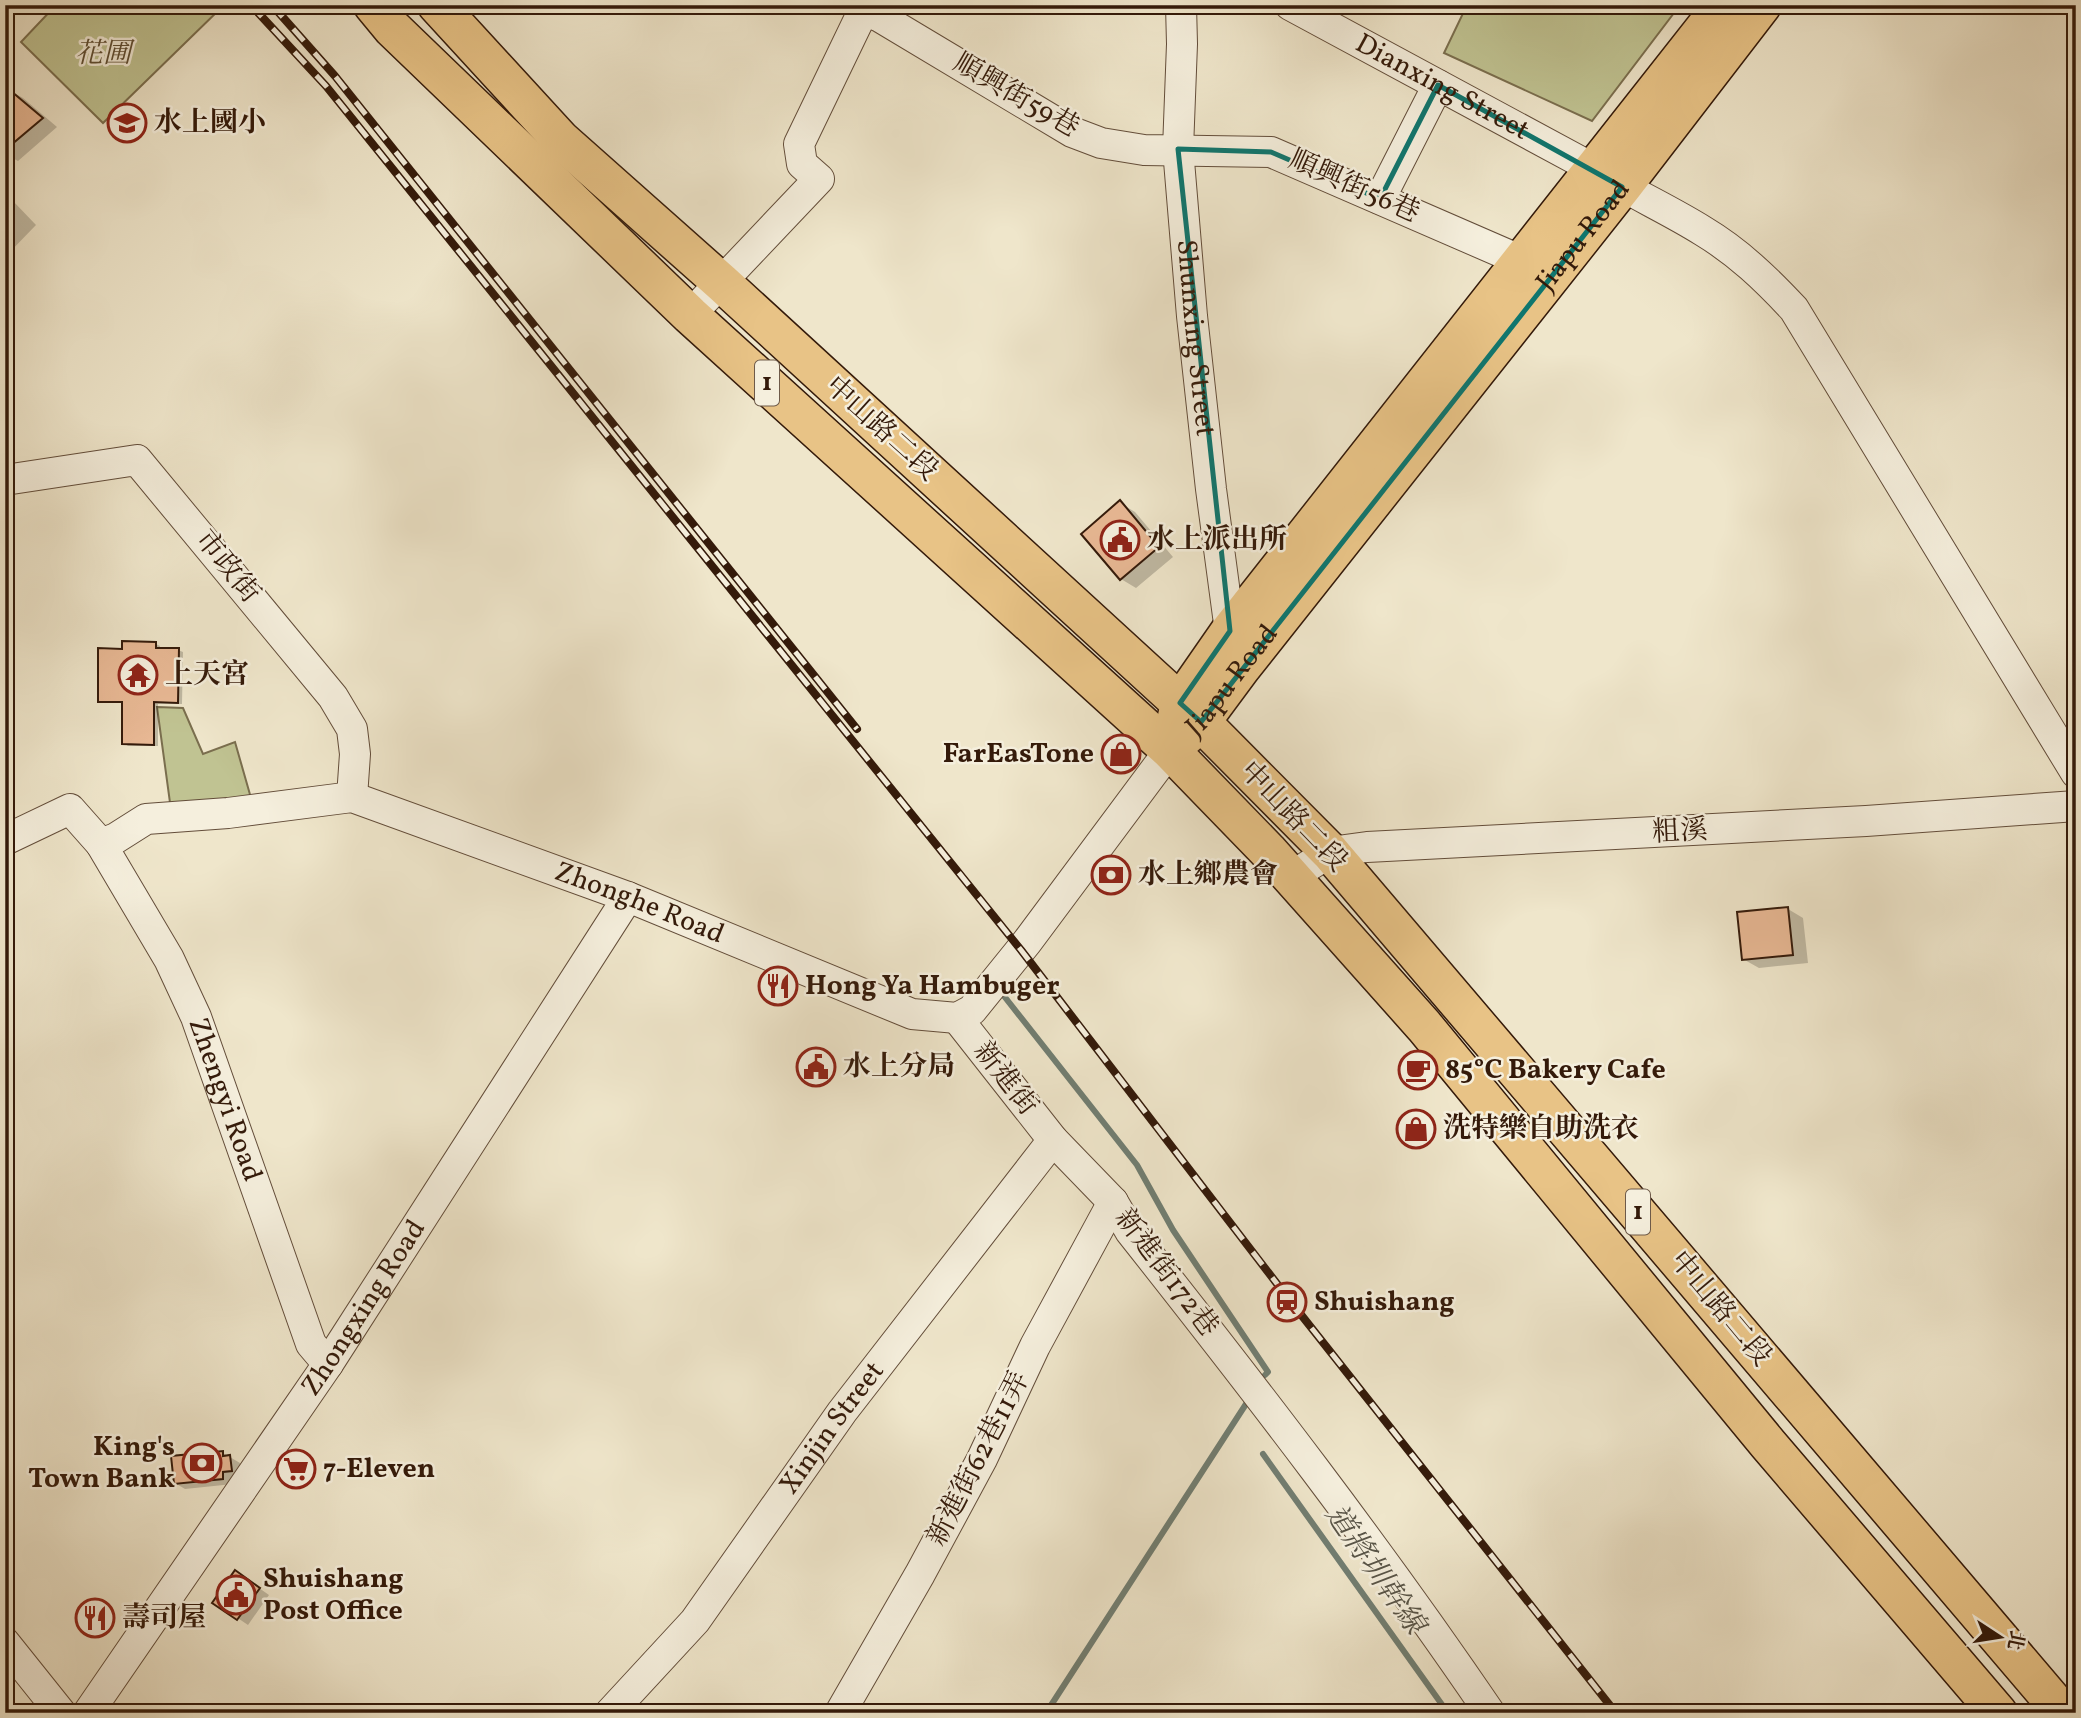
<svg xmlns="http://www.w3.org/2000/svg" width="2081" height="1718" font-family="Vollkorn,'Noto Serif TC',serif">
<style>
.green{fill:#c0c392;stroke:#7a6e4e;stroke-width:2}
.shadow{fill:#0003}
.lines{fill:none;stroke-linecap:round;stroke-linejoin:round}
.stream{stroke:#717e72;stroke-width:6}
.building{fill:#e8b894;stroke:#341a0a;stroke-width:2}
.minor-casing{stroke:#634d3a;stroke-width:32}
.major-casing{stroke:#341a0a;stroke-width:41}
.minor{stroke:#f5efdd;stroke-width:30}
.major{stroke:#e8c386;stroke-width:38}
.rail-casing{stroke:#341a0a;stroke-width:8}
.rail{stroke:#f5efdd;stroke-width:5;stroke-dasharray:16;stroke-linecap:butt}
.marked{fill:none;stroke:#0f766e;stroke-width:5;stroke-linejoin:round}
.labels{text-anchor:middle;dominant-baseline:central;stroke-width:5;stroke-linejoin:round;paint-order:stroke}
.shield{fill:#f5efdd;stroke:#6e5a49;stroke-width:2}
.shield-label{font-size:26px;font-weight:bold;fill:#341a0a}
.park-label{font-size:28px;font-style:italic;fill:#5e4d33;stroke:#f5efdd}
.street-label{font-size:28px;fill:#341a0a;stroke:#f5efdd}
.poi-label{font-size:28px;font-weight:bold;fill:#341a0a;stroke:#f5efdd;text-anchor:start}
.water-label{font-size:30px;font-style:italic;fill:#585447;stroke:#f5efdd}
</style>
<rect width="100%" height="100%" fill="#efe6cb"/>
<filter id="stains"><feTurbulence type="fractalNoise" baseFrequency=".00286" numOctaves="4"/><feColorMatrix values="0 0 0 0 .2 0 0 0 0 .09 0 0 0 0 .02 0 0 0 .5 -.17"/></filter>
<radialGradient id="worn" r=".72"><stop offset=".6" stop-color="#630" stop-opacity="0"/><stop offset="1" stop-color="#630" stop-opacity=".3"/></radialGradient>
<!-- green -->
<path class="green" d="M56,5H220L222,7L103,123L21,42Z
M1467,5H1680L1592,121L1444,53Z
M157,707L183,708L203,754L235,742L253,805L171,810Z"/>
<!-- shadow -->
<path class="shadow" d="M7,89L23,98L57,127L18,161L5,154V91Z
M5,197L13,201L36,225L5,257Z
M1120,503L1135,512L1173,557L1136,588L1121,579Z
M156,644L160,646V649L178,650L183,652L182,704H158V746H128L124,743V703H104L99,701L124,650Z
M1788,909L1803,918L1808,963L1759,968L1743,959Z
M223,1453L240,1463L241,1476L232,1477L233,1484L185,1489L175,1483Z
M245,1578L269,1595L248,1625L214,1602Z"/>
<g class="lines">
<!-- stream -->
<path class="stream" d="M1004,996L1137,1165L1173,1230L1268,1372L1265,1375
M1263,1454L1448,1713
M1046,1713L1246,1404"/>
</g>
<!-- building -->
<path class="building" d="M5,86L43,118L5,150Z
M1120,500L1159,547L1120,580L1081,534Z
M122,641L156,642V648H179L178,703L154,702V745L122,744V702H98V648L122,649Z
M1788,907L1793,955L1742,960L1737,912Z
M223,1451V1456L230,1455L232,1471L223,1472V1479L174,1484L171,1456Z
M235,1570L260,1588L237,1620L212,1603Z"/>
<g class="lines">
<defs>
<g id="minor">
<path id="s1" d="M1181,5L1182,44L1178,149L1192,316L1211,489L1230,631L1234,645"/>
<path id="s2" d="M1290,5L1594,169C1629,192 1668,209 1703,231C1738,252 1766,279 1794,309L2076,773"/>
<path d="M863,10L880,17L1072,132L1101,143L1144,150L1271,152L1522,261"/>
<path d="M1380,199L1438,85"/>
<path d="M690,315L819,179L802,164L799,144L866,5"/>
<path d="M5,480L137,460L333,697L352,729L355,754L352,797"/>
<path id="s3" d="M5,840L70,809L101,844L116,838L146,819L228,813L352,797L628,897L912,1014L957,1018L972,1010L1027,942L1170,750"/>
<path id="s4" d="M101,844L169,959L196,1017L311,1344L328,1364"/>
<path d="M1291,877L1330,852L1367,847L1866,821L2076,806"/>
<path d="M957,1018L1053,1140L1113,1202L1130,1231C1255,1389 1377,1547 1490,1713"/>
<path d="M5,1643L61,1713"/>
<path id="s5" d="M88,1713L328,1364L628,897"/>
<path id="s6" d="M610,1713L695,1621L842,1412L1053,1140"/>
<path d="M840,1713L920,1574L982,1459L1035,1346L1113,1202"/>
</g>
<g id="major">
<path d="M373,5L392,28L690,315L1170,750L1268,851L1424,1026L1768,1444L1998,1713"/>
<path d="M437,5L561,140L722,283L1201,722L1330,852L2063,1713"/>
<path d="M1175,726L1180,703L1230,631L1723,5"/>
<path id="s7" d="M1182,739L1201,722L1241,668L1622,187L1762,5"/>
</g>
</defs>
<!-- minor casing -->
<use href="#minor" class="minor-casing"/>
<!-- major casing -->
<use href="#major" class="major-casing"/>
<!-- minor -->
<use href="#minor" class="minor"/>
<!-- major -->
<use href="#major" class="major"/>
<defs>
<path id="rail" d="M251,5L326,86L1021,950L1291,1302L1616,1713
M272,5L335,76L857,729"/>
</defs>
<!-- rail casing -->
<use href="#rail" class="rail-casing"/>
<!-- rail -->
<use href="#rail" class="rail"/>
</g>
<!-- marked area -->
<path class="marked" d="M1438,85L1622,187L1201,722L1180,703L1230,631L1178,149L1271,152L1380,199Z"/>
<!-- icons -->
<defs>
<symbol id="school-ring" viewBox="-11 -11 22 22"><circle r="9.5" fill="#f5efdd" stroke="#8f2418" stroke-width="1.5"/><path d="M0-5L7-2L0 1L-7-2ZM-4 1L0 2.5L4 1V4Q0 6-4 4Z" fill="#8f2418"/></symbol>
<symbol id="civic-ring" viewBox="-11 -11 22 22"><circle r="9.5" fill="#f5efdd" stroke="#8f2418" stroke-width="1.5"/><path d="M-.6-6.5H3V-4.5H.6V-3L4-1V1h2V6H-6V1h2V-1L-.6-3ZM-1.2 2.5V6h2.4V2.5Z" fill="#8f2418"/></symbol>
<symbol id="temple-ring" viewBox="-11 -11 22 22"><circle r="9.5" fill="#f5efdd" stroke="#8f2418" stroke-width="1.5"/><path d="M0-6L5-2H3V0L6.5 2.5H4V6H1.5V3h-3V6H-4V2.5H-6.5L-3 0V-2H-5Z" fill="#8f2418"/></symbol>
<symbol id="shop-ring" viewBox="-11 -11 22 22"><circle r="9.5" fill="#f5efdd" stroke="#8f2418" stroke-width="1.5"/><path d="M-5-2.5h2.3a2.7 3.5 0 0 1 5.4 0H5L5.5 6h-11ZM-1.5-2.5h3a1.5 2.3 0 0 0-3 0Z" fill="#8f2418"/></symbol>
<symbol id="bank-ring" viewBox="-11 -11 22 22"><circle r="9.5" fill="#f5efdd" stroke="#8f2418" stroke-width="1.5"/><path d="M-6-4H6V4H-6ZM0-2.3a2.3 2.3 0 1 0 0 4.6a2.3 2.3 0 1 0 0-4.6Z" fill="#8f2418"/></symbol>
<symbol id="restaurant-ring" viewBox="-11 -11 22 22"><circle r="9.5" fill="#f5efdd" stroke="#8f2418" stroke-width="1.5"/><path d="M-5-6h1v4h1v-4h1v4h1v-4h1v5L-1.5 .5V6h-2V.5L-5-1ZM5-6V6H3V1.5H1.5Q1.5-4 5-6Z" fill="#8f2418"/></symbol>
<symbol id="cafe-ring" viewBox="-11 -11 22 22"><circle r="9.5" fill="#f5efdd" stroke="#8f2418" stroke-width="1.5"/><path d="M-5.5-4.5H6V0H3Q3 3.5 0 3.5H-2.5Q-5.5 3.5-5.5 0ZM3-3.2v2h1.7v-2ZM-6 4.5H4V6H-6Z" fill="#8f2418"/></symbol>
<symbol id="station-ring" viewBox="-11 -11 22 22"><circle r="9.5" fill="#f5efdd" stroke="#8f2418" stroke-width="1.5"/><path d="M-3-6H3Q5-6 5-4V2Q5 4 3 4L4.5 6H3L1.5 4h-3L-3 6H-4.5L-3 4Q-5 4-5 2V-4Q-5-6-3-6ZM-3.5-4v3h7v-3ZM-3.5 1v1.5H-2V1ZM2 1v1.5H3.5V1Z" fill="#8f2418"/></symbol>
<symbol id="supermarket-ring" viewBox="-11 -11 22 22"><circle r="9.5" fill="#f5efdd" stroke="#8f2418" stroke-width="1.5"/><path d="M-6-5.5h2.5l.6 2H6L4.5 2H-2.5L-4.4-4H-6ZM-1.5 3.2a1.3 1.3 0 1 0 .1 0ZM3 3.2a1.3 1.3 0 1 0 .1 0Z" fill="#8f2418"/></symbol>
</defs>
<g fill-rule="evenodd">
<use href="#school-ring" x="105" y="101" width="44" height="44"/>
<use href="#civic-ring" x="1098" y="518" width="44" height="44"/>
<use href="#temple-ring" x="116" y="653" width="44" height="44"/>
<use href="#shop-ring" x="1099" y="732" width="44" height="44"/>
<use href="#bank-ring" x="1089" y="853" width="44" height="44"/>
<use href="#restaurant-ring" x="756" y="964" width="44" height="44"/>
<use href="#civic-ring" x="794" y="1045" width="44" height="44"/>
<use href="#cafe-ring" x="1396" y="1048" width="44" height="44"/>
<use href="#shop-ring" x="1394" y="1107" width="44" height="44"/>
<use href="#station-ring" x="1265" y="1280" width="44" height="44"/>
<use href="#bank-ring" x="180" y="1441" width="44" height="44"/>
<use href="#supermarket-ring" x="274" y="1447" width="44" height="44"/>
<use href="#civic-ring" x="214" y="1573" width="44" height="44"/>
<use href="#restaurant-ring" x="73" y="1596" width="44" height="44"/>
</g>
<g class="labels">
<!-- shield labels -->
<g class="shield">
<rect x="755" y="360.5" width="24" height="45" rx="5"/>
<rect x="1626" y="1189.5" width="24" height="45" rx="5"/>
</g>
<g class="shield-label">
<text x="767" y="383">1</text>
<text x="1638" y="1212">1</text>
</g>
<!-- park labels -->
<g class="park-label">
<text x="103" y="54">花圃</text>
</g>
<!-- street labels -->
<g class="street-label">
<text stroke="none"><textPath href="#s2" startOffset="173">Dianxing Street</textPath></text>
<text transform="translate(1016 96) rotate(30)">順興街59巷</text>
<text transform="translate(1354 187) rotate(24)">順興街56巷</text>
<text stroke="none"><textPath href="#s7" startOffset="644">Jiapu Road</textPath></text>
<text stroke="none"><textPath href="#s1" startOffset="334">Shunxing Street</textPath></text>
<text transform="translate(881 429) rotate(42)">中山路二段</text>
<text transform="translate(227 567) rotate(51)">市政街</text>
<text stroke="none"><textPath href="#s7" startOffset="77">Jiapu Road</textPath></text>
<text transform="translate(1293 817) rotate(46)">中山路二段</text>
<text transform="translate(1680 832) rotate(-3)">粗溪</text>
<text stroke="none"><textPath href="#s3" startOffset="684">Zhonghe Road</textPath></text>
<text transform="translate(1005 1079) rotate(52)">新進街</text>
<text stroke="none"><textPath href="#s4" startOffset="285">Zhengyi Road</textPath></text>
<text transform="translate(1166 1273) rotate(53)">新進街172巷</text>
<text stroke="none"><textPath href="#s5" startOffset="490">Zhongxing Road</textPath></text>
<text transform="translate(1720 1309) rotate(50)">中山路二段</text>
<text stroke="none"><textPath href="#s6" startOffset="362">Xinjin Street</textPath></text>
<text transform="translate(979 1459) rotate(-63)">新進街62巷11弄</text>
</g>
<!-- poi labels -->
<g class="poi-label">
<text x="154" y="123">水上國小</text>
<text x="1147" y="540">水上派出所</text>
<text x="165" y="675">上天宮</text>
<text x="1094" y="754" text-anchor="end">FarEasTone</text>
<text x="1138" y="875">水上鄉農會</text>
<text x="805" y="986">Hong Ya Hambuger</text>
<text x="843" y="1067">水上分局</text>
<text x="1445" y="1070">85°C Bakery Cafe</text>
<text x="1443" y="1129">洗特樂自助洗衣</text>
<text x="1314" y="1302">Shuishang</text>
<text x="175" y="1447" text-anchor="end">King's<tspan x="175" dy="32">Town Bank</tspan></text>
<text x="323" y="1469">7-Eleven</text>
<text x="263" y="1579">Shuishang<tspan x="263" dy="32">Post Office</tspan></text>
<text x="122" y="1618">壽司屋</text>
</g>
<!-- water labels -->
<g class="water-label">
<text transform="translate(1374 1570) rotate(55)">道將圳幹線</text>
</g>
</g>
<!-- margin -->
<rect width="2081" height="1718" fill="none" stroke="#efe6cb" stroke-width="28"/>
<rect x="7" y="7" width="2067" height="1704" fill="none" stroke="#341a0a" stroke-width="3.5"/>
<rect x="14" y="14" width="2053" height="1690" fill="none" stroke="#341a0a" stroke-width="2"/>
<!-- north arrow -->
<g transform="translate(2000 1637) rotate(102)" stroke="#f5efdd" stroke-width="5" paint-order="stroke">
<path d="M0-5L12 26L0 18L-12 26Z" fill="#341a0a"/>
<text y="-10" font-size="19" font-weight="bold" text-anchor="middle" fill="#341a0a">北</text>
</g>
<rect width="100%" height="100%" filter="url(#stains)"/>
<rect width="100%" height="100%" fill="url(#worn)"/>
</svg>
